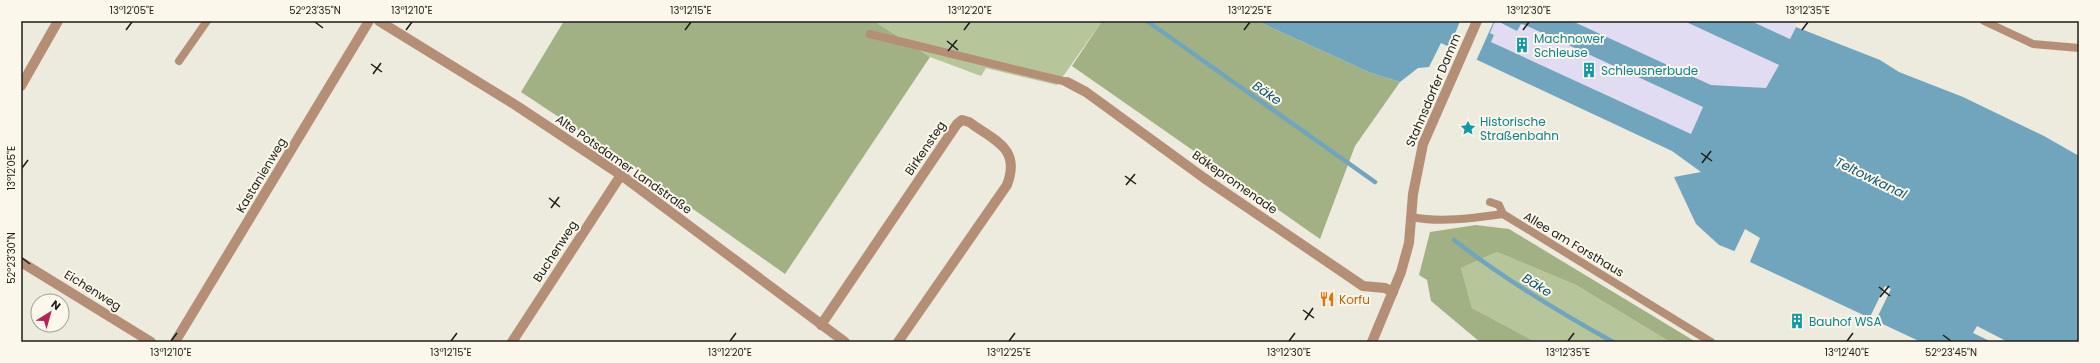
<svg xmlns="http://www.w3.org/2000/svg" width="2100" height="363" font-family="Poppins,sans-serif">
<style>
.commercial{fill:#e1dcf2}
.green{fill:#b6c59a}
.forest{fill:#a2b184}
.water{fill:#70a5bd}
.pier{fill:#edeade}
.lines{fill:none;stroke-linecap:round;stroke-linejoin:round}
.stream{stroke:#70a5bd;stroke-width:4.5}
.service{stroke:#b48f76;stroke-width:8}
.minor{stroke:#b48f76;stroke-width:10}
.tertiary{stroke:#b48f76;stroke-width:10}
.ticks{fill:none;stroke:#1d1c18;stroke-width:1.5}
.labels{text-anchor:middle;dominant-baseline:central;stroke-width:4;stroke-linejoin:round;paint-order:stroke}
.culture-label{font-size:12px;fill:#0d838f;stroke:#fbf7eb;text-anchor:start}
.street-label{font-size:12px;fill:#1d1c18;stroke:#fbf7eb}
.food-label{font-size:12px;fill:#c56008;stroke:#fbf7eb;text-anchor:start}
.water-label{font-size:13px;font-style:italic;fill:#0d546d;stroke:#fbf7eb}
.neatline{fill:none;stroke:#1d1c18;stroke-width:1.5}
.ticks-label{font-size:10px;text-anchor:middle;fill:#1d1c18}
</style>
<rect width="100%" height="100%" fill="#edeade"/>
<!-- commercial -->
<path class="commercial" d="M1495,21L1517,31L1521,24L1525,25L1703,107L1691,134L1491,42L1494,35L1490,33Z
M1572,21H1684L1779,65L1766,88L1711,85Z
M1751,21H1798L1790,39Z"/>
<!-- green -->
<path class="green" d="M874,21H1102L1057,85L986,68L981,76L930,57Z
M1497,252L1576,285L1670,342H1536L1472,308L1461,268Z"/>
<!-- forest -->
<path class="forest" d="M564,21H874L930,57L785,274L628,163L521,92Z
M1102,21H1257L1371,73L1400,82L1355,146L1320,239L1072,66Z
M1476,225L1509,229L1696,342H1670L1576,285L1497,252L1461,268L1472,308L1536,342H1480L1431,301L1427,280L1419,275L1430,232Z"/>
<!-- water -->
<path class="water" d="M1257,21H1495L1490,33L1494,35L1491,42L1691,134L1703,107L1525,25L1521,24L1517,31L1497,21H1572L1711,85L1766,88L1779,65L1684,21H1751L1790,39L1796,27L1880,60L1899,72L1963,97L2044,136L2079,156V342H1921L1750,262L1736,255L1734,251L1719,245L1696,224L1674,177L1701,172L1672,151L1441,43L1429,67L1418,68L1400,82L1371,73Z"/>
<!-- pier -->
<path class="pier" d="M1460,21H1494L1476,61L1449,49Z
M1745,229L1760,238L1749,264L1733,254Z
M1885,286L1891,289L1876,320L1870,317Z
M1977,326L2008,342H1992L1973,333Z"/>
<g class="lines">
<!-- stream -->
<path class="stream" d="M1147,21L1375,182
M1454,240C1504,279 1557,311 1613,342"/>
<!-- service -->
<path class="service" d="M1984,21L2033,44L2079,48
M870,34L1067,82
M179,61L207,21
M1490,202L1499,205L1503,214
M1412,217C1441,223 1474,218 1503,214L1711,342"/>
<!-- minor -->
<path class="minor" d="M379,21L517,106L621,175L845,342
M1067,82L1086,92L1204,178L1363,286L1385,288L1393,292
M21,86L58,21
M21,262L151,342
M821,325L957,124L962,120L969,122C995,141 1021,148 1007,185L898,342
M175,342L369,21
M512,342L621,175"/>
<!-- tertiary -->
<path class="tertiary" d="M1372,342L1401,272L1409,243L1413,194L1423,144L1477,21"/>
</g>
<!-- ticks -->
<path class="ticks" d="M315,22L323,28M126,30L132,22M406,30L412,22M685,30L691,22M964,30L970,22M1244,30L1250,22M1523,30L1529,22M1802,30L1808,22M947,41L958,50M948,51L957,40M371,64L382,72M373,74L381,63M1701,153L1712,161M1702,163L1711,151M22,168L28,160M1125,176L1136,184M1126,185L1135,174M549,198L560,207M551,208L559,197M22,258L30,264M1879,287L1890,296M1880,297L1889,286M1303,310L1314,318M1305,320L1313,308M1943,335L1951,341M171,341L177,333M451,341L457,333M730,341L736,333M1009,341L1015,333M1289,341L1295,333M1568,341L1574,333M1847,341L1853,333"/>
<!-- icons -->
<defs>
<symbol id="building-bare" viewBox="-9 -9 18 18"><path d="M-4-6H4V6H1V3H-1V6H-4ZM-2.5-4.3h1.7v1.8h-1.7ZM.8-4.3h1.7v1.8H.8ZM-2.5-1h1.7V.8h-1.7ZM.8-1h1.7V.8H.8Z" fill="#0f9aa8" stroke="#fbf7eb" stroke-width="2.5" paint-order="stroke"/></symbol>
<symbol id="sight-bare" viewBox="-9 -9 18 18"><path d="M0-6L1.8-2.2L6-1.7L2.9 1.2L3.7 5.4L0 3.3L-3.7 5.4L-2.9 1.2L-6-1.7L-1.8-2.2Z" fill="#0f9aa8" stroke="#fbf7eb" stroke-width="2.5" paint-order="stroke"/></symbol>
<symbol id="restaurant-bare" viewBox="-9 -9 18 18"><path d="M-5-6h1v4h1v-4h1v4h1v-4h1v5L-1.5 .5V6h-2V.5L-5-1ZM5-6V6H3V1.5H1.5Q1.5-4 5-6Z" fill="#e8710a" stroke="#fbf7eb" stroke-width="2.5" paint-order="stroke"/></symbol>
</defs>
<g fill-rule="evenodd">
<use href="#building-bare" x="1511" y="34" width="22" height="22"/>
<use href="#building-bare" x="1578" y="59" width="22" height="22"/>
<use href="#sight-bare" x="1457" y="117" width="22" height="22"/>
<use href="#restaurant-bare" x="1316" y="288" width="22" height="22"/>
<use href="#building-bare" x="1786" y="310" width="22" height="22"/>
</g>
<g class="labels">
<!-- culture labels -->
<g class="culture-label">
<text x="1534" y="38">Machnower<tspan x="1534" dy="14">Schleuse</tspan></text>
<text x="1601" y="70">Schleusnerbude</text>
<text x="1480" y="121">Historische<tspan x="1480" dy="14">Straßenbahn</tspan></text>
<text x="1809" y="321">Bauhof WSA</text>
</g>
<!-- street labels -->
<g class="street-label">
<text transform="translate(1433 90) rotate(-67)">Stahnsdorfer Damm</text>
<text transform="translate(925 148) rotate(-56)">Birkensteg</text>
<text transform="translate(624 164) rotate(35)">Alte Potsdamer Landstraße</text>
<text transform="translate(261 175) rotate(-59)">Kastanienweg</text>
<text transform="translate(1235 182) rotate(35)">Bäkepromenade</text>
<text transform="translate(1574 244) rotate(31)">Allee am Forsthaus</text>
<text transform="translate(555 251) rotate(-57)">Buchenweg</text>
<text transform="translate(93 290) rotate(32)">Eichenweg</text>
</g>
<!-- food labels -->
<g class="food-label">
<text x="1339" y="299">Korfu</text>
</g>
<!-- water labels -->
<g class="water-label">
<text transform="translate(1267 93) rotate(35)">Bäke</text>
<text transform="translate(1871 178) rotate(26)">Teltowkanal</text>
<text transform="translate(1537 285) rotate(32)">Bäke</text>
</g>
</g>
<!-- border -->
<rect width="2100" height="363" fill="none" stroke="#fbf7eb" stroke-width="44"/>
<!-- north arrow -->
<g transform="translate(50 313) rotate(37)"><circle r="19" fill="#fbf7eb" stroke="#a29f97"/>
<path d="M0-3L7 15L0 10L-7 15Z" fill="#b42556"/>
<text y="-6" font-size="11" font-weight="bold" text-anchor="middle" fill="#1d1c18">N</text>
</g>
<rect x="22" y="22" width="2056" height="319" class="neatline"/>
<g class="ticks-label">
<text x="132" y="14">13°12'05"E</text>
<text x="315" y="14">52°23'35"N</text>
<text x="412" y="14">13°12'10"E</text>
<text x="691" y="14">13°12'15"E</text>
<text x="970" y="14">13°12'20"E</text>
<text x="1250" y="14">13°12'25"E</text>
<text x="1529" y="14">13°12'30"E</text>
<text x="1808" y="14">13°12'35"E</text>
<text transform="translate(11 168) rotate(-90)" y="4">13°12'05"E</text>
<text transform="translate(11 258) rotate(-90)" y="4">52°23'30"N</text>
<text x="171" y="356">13°12'10"E</text>
<text x="451" y="356">13°12'15"E</text>
<text x="730" y="356">13°12'20"E</text>
<text x="1009" y="356">13°12'25"E</text>
<text x="1289" y="356">13°12'30"E</text>
<text x="1568" y="356">13°12'35"E</text>
<text x="1847" y="356">13°12'40"E</text>
<text x="1951" y="356">52°23'45"N</text>
</g>
</svg>
